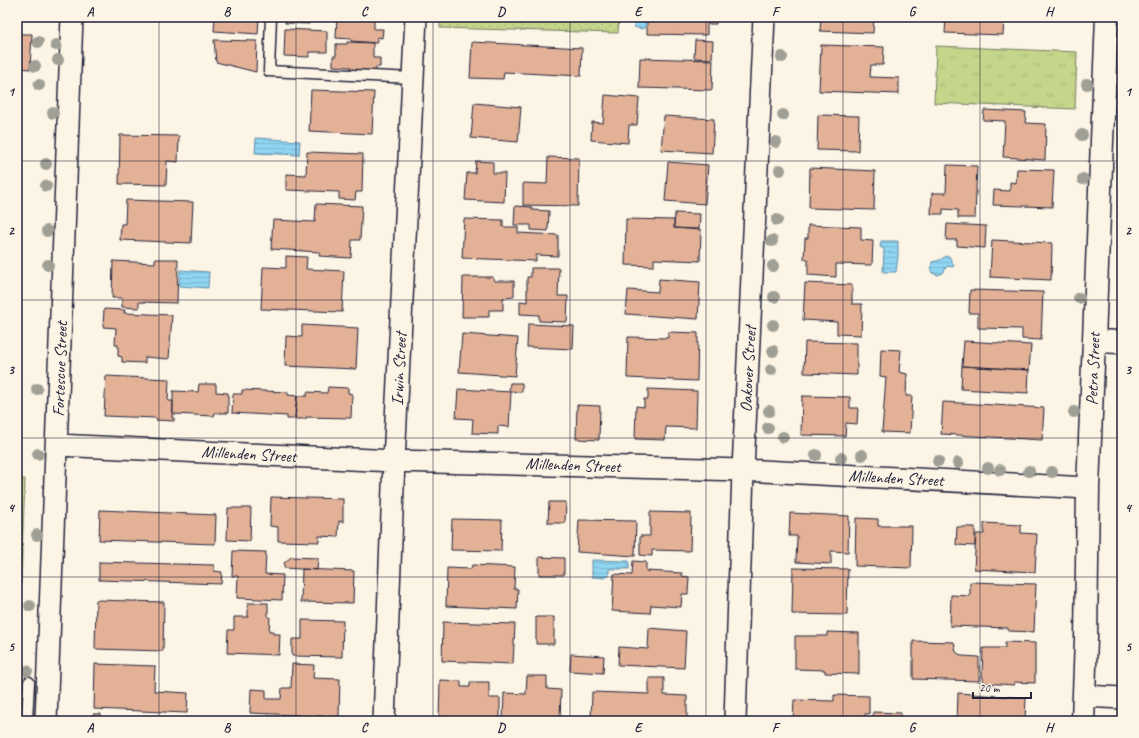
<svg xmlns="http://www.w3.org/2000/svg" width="1139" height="738" font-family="Caveat,sans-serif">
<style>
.grass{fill:url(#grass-tufts);stroke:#747c63}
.forest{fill:url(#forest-firs);stroke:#747c63}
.park{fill:url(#park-dots);stroke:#747c63}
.water{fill:url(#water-rules);stroke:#638da8}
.building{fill:#e3b196;stroke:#22223b}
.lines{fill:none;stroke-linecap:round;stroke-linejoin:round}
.lane-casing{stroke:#22223b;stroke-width:13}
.street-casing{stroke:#22223b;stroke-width:24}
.secondary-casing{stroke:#22223b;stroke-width:25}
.lane{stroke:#fcf5e5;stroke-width:10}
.street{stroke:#fcf5e5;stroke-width:21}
.secondary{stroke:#fcf5e5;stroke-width:22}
.tree{fill:#9f9f95}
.grid{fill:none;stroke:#22223b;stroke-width:1;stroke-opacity:0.55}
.labels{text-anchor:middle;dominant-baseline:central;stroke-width:3;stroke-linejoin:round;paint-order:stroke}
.street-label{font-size:17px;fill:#22223b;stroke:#fcf5e5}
.neatline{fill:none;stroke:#22223b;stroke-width:1.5}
.grid-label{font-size:13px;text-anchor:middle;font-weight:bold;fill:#22223b}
</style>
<defs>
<pattern id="grass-tufts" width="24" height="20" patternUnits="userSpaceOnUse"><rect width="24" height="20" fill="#c5d68b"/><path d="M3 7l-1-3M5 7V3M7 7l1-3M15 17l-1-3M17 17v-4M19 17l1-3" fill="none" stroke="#a9b779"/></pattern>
<pattern id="forest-firs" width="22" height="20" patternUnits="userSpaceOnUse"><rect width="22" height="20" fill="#c5d68b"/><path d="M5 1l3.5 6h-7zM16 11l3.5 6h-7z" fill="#a9b779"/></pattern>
<pattern id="park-dots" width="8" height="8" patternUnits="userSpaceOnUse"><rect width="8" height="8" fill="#c5d68b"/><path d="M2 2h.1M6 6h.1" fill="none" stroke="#a9b779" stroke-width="1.8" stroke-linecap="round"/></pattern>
<pattern id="water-rules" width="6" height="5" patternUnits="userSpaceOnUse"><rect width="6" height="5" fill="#8fd5f1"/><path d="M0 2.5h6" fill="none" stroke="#7bb7d0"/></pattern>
</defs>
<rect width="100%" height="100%" fill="#fcf5e5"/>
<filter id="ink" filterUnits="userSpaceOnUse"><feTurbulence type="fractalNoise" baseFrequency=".025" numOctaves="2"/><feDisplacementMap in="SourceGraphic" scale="8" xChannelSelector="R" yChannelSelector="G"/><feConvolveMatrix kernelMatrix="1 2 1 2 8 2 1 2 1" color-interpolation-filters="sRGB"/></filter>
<g filter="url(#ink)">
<!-- grass -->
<path class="grass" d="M936,46L1077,52L1075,109L934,103Z"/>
<!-- forest -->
<path class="forest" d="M17,479H25L19,636H17Z"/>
<!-- park -->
<path class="park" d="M440,17H619L618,33L440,28Z"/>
<!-- water -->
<path class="water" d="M633,17H646L645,27L642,29L634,27Z
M256,138L300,141L299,155L255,153Z
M881,241H898V257L896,272H883L884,249L880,247Z
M946,256H949L954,266L952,267L947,266L943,273L938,275L932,273L931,270L932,262L940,260Z
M180,270L209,272L208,288L179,286Z
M592,560L629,561V569H609V575L606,578L592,577Z"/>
<!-- building -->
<path class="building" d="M215,17H259L258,34L214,31Z
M285,17H327V19H309V24L285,23Z
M337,17H374V29H383L382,38L377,37V43L351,41V39L336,38Z
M647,17H716V24H707V35L647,34Z
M821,17H874L873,33L820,31Z
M946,17H1004L1003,35L945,33Z
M285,29L327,31V52H309V57L284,56Z
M17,34H32L30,69L17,68Z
M214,40L257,41L256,72L216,62Z
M695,40L713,41L712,59L694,58Z
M347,42L373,43V58H380V67H376V71L350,70L351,67L333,66V56H336V44H347Z
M472,42L582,48L581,76L504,72L503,79L470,78Z
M821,45L884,47L883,65H871L870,77L899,78V94L819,91Z
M640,58L713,60L712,90L639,88Z
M311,90L374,92L372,134L309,131Z
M605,95L639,98L637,125H629L628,143L591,140L592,122L603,123Z
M474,103L521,107L518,142L471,138Z
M984,110L1026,112L1025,123L1046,124L1045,160L1003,157L1005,121L983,120Z
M818,115L859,116L858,151L817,150Z
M664,116L714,119L712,153L661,150Z
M120,135L179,136L178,162L167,161L166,185L119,184Z
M307,152L363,154L362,192H356L355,200L339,199V192L286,190V174L306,175Z
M548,157L579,158L578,206L523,205V183L547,184Z
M476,161L493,162V173H505L504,202L465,200L467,173H475Z
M668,162L708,165L705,204L665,201Z
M947,165L977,166L975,218H958V210L943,209V214H931L932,193H946Z
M810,168L875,171L874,210L809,208Z
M1017,169L1054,170L1052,207L993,205L994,190L1010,191V182L1016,183Z
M126,200L193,202L191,243L120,240L121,224H125Z
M316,204L362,206L360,240H352L351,258L319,256L320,252L271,249L273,220L315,222Z
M515,206L532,207V210L549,211L548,231L531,230V225H514Z
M675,213L700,214L699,229L674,228Z
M464,219L503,220V227H518V233L558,235V256L536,255V261L462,258Z
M626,219L674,220V228L701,230L700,261L654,259V266L625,265Z
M947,224L986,226L985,248L957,246V240H946Z
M808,225L861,227V240L873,241L872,265L836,264V277L808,275V259H804L805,238H808Z
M992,240L1052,243L1051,280L990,277Z
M286,256L307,257L306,269L344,271L342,312L261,309L263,267L286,268Z
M155,259H178L177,303L139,302V308L122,307V298H112L113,261L155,263Z
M531,268H559L558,296H568L567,322L539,321V315L520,314V301L527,302V277H531Z
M463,277H493L494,281H514V297L503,298V310H489V317H462Z
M659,279L700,282L698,319L626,314L628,290L658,292Z
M805,283L852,285V304H862L861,335L837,334V322L803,320Z
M970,290L1043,292L1041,340L1022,339V329L978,328V313H969Z
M104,309L125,310L124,313L172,315L169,359L145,357V363L122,362V357L118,356V345H115L116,328L103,327Z
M528,324L574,326L573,349L527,347Z
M302,325L358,328L356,369L285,366L286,336L302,337Z
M668,332L698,333L697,381L627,378L628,337L668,338Z
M462,334L518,338L515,376L459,372Z
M964,341L1031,345L1029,370L962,366Z
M805,342L857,343V375L804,373Z
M881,349L901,350L899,372L907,374L906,396H912L910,433L882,432L886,377L880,376Z
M962,366L1029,370L1028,393L961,389Z
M106,376L169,379L168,401H173L172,418H174V421L156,420V418L104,416Z
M510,383H522V392L509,391Z
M199,384H216V392L228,393V413H215L214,416L173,414V391L198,392Z
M328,387L348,388V393L352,394L351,418L306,417V419H295L297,396H307V392L327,393Z
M458,389L511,392L509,427L498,426V434L472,433L473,419L456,418Z
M648,389L697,391L696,428L666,427L665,440L635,439L636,406L644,407V399H648Z
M242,390L288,392V395L297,396L295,419H287V416L232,413L233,394H242Z
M802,396L850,397V408H858L857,424L846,423L845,436L801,435Z
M943,402L1044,408L1042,440L941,434Z
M577,405L600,406L599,440L576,439Z
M271,497L343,499V522L339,521L338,537L319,536V542L278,541V527L270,526Z
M549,502H566L565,523H548Z
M228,508H251L250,541L227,540Z
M100,510L216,515L215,544L99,540Z
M650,512L691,513L690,551L652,550V556L640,555V536H650Z
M790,513L849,516L848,552L831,551V564L796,562L797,536H789Z
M856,518L878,519V526H912L911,568L855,566Z
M452,519L502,520L501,551L451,550Z
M579,520L636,521L635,556L577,552Z
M984,523L1021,525V533L1037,534L1035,572L974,569L976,534H984Z
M957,527H975V546L956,545Z
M233,551L266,552L265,574L283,575L282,600L237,598L238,576H232Z
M291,557L318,558L317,570L284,568V563Z
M539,557L564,558V575H539Z
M633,561L646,562V571L682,573V576L689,577L688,594H682L681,607L651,605L650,613L612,611L614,574L632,575Z
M99,562L214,565V571L222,572L221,584L99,580Z
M472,565L515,567L514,589H518L517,609L446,606L447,568L471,569Z
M793,568L848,569L847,615L792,614Z
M302,569L354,571L353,603L301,602Z
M970,582L1036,584L1034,632L1008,631V628L950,626L951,595L970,596Z
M96,600L164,602L163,651L95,649Z
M248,603H268V617H270L269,631H273V634H280L279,655L227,653L228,630H234V617H248Z
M536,617H554V644H536Z
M302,620L343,621L342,657L292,656V639H302Z
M443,622L515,624L513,664L442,661Z
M649,628L686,631L684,668L618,665L619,647L648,649Z
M827,632L859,633V674L825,673V670L795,669V636H827Z
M913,641L954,642L956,652L962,656L979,657V681L913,679Z
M1005,642L1035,643V683L1014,682V685L984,683L982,674L983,648H1005Z
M571,654L604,656L603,673L570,671Z
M95,664L155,666L154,691L188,693L187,713L94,709Z
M292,664L314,665L313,678L340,679L339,717L250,713L251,689L266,690V699H281L282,688H291Z
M527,676H547V689L561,690L560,721H503L504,693L526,694Z
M649,678H664V695L687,696V721H591L592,692L649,694Z
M440,680L461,681V687H470V682H489V698H500V721H439Z
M958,693L1026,698L1025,721H957Z
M834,695L869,696V714H865V720H873V712L901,713L900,721H793L794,700L834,701Z
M93,714H101L100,721H102H92Z"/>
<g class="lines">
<defs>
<path id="lane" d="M271,17L269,71L413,78
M1105,79H1122
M27,721L29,682"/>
<path id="street" d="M57,445L394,461L743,470L1088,488
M1084,696L1122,698
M46,721L72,17
M384,721L394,461L416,17
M735,721L743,470L764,17"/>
<path id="secondary" d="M1094,341L1122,342
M1083,721L1086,639L1088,488L1107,17"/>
</defs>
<!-- lane casing -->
<use href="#lane" class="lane-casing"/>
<!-- street casing -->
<use href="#street" class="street-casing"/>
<!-- secondary casing -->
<use href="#secondary" class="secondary-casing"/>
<!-- lane -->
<use href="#lane" class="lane"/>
<!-- street -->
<use href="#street" class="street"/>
<!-- secondary -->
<use href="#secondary" class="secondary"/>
</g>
<!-- trees -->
<g class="tree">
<circle cx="38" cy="42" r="6"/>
<circle cx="56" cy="45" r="6"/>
<circle cx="782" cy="57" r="6"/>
<circle cx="58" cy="60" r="6"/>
<circle cx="35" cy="66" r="6"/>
<circle cx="1087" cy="84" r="6"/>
<circle cx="39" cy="85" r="6"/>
<circle cx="53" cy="113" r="6"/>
<circle cx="783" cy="115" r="6"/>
<circle cx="1082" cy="135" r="6"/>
<circle cx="776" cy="142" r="6"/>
<circle cx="46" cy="164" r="6"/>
<circle cx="780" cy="170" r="6"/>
<circle cx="1083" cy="179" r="6"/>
<circle cx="46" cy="186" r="6"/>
<circle cx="777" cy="220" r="6"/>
<circle cx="47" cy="231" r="6"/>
<circle cx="772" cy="241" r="6"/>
<circle cx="48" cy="265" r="6"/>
<circle cx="773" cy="266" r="6"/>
<circle cx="774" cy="297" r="6"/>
<circle cx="1079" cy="298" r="6"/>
<circle cx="773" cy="325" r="6"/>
<circle cx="773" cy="351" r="6"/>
<circle cx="771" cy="370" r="6"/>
<circle cx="37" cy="389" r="6"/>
<circle cx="769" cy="411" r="6"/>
<circle cx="1074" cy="412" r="6"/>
<circle cx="768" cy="428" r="6"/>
<circle cx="783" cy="437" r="6"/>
<circle cx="38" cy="454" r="6"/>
<circle cx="816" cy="455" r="6"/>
<circle cx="862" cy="455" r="6"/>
<circle cx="841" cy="458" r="6"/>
<circle cx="938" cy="461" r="6"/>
<circle cx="958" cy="463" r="6"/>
<circle cx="988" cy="468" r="6"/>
<circle cx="1000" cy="470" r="6"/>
<circle cx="1029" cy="471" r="6"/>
<circle cx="1052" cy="472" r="6"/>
<circle cx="37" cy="535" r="6"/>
<circle cx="30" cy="606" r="6"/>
<circle cx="27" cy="671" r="6"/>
</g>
</g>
<!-- grid -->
<path class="grid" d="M159,17V721M296,17V721M433,17V721M570,17V721M706,17V721M843,17V721M980,17V721M17,161H1122M17,300H1122M17,438H1122M17,577H1122"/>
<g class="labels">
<!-- street labels -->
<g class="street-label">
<text transform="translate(60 369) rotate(-88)">Fortescue Street</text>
<text transform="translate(399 369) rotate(-87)">Irwin Street</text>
<text transform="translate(748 369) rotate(-87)">Oakover Street</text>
<text transform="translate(1093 369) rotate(-88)">Petra Street</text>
<text transform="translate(249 454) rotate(3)">Millenden Street</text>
<text transform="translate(573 465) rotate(2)">Millenden Street</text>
<text transform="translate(896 478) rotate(3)">Millenden Street</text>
</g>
</g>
<!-- margin -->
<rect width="1139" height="738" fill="none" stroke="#fcf5e5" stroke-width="44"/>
<!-- scale -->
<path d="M973 692v6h58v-6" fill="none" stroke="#22223b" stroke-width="2"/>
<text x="979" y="692" font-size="12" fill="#22223b" stroke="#fcf5e5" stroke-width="3" paint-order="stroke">20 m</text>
<rect x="22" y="22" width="1095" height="694" class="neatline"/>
<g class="grid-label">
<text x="90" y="16">A</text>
<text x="227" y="16">B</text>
<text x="364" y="16">C</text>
<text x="501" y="16">D</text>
<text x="638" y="16">E</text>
<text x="775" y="16">F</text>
<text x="912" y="16">G</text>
<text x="1049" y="16">H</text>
<text x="11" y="96">1</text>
<text x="1128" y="96">1</text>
<text x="11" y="235">2</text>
<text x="1128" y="235">2</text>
<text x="11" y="374">3</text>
<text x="1128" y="374">3</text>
<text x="11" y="512">4</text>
<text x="1128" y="512">4</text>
<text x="11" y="651">5</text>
<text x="1128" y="651">5</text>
<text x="90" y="732">A</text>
<text x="227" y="732">B</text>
<text x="364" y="732">C</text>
<text x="501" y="732">D</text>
<text x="638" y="732">E</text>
<text x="775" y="732">F</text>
<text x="912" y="732">G</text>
<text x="1049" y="732">H</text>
</g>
</svg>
